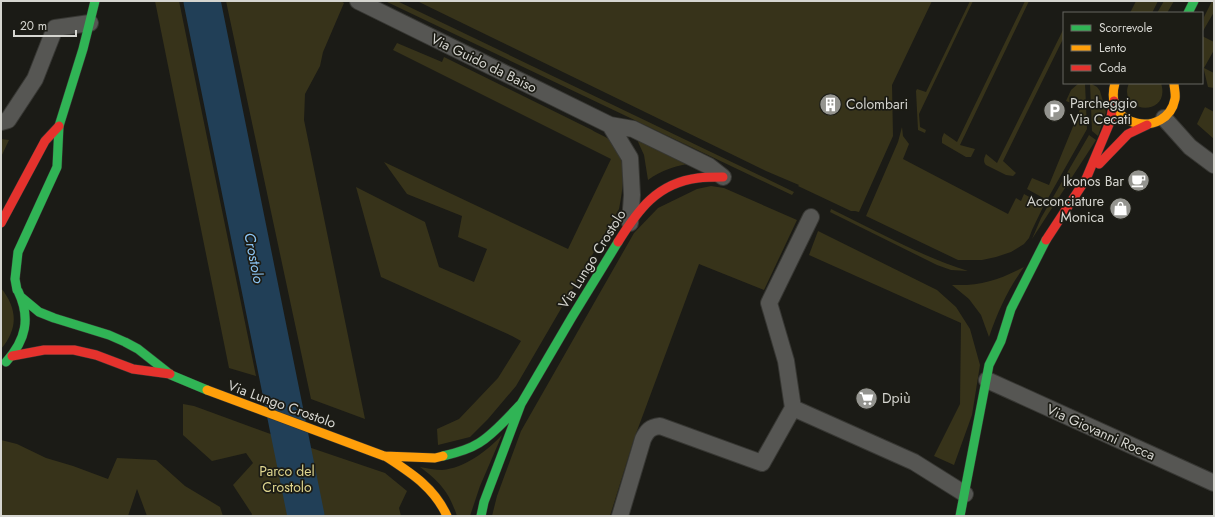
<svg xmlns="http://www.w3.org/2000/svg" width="1215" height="517" font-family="Jost,sans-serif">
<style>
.green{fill:#37331a}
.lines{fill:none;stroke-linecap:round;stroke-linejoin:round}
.river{stroke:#213f57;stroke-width:37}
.street-casing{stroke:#373733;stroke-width:18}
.fast-casing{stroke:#373733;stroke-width:10}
.slow-casing{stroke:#373733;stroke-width:10}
.jam-casing{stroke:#373733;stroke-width:10}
.street{stroke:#565653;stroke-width:16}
.fast{stroke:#30b455;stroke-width:9}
.slow{stroke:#ff9f0a;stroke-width:9}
.jam{stroke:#e5322d;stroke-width:9}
.labels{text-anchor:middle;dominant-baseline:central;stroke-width:3.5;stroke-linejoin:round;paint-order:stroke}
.street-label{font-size:14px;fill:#d5d5d0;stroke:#1c1c15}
.poi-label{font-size:14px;fill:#d5d5d0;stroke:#1c1c15;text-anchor:start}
.park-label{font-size:14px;fill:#ded58f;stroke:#1c1c15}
.water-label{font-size:15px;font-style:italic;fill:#8cc5f4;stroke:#1c1c15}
</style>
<rect width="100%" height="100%" fill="#1b1b16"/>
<!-- green -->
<path class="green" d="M155,1H179L256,376L229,368Z
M226,1H341L344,3L323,52L320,66L305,94L304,120L365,419L311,399Z
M385,1H397L794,192L792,195Z
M417,1H932L892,85L893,136L859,212L855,211H851L798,186L799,185L766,171Z
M970,1H973L919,114L920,127L926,130L925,133L918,130L916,91L917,89L926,92Z
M1025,1H1029L960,145L975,149L971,157H966L942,143V138L944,133L957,142Z
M1136,1H1158L1152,13H1130Z
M1164,1H1174L1167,13H1157Z
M1212,1H1214V12L1203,31L1204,17Z
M1064,28V37L1003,161L1016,173L1013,176L1006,175L986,165C983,162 984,158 986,154L997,163Z
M1202,36L1214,42V50L1204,68L1214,73V88L1208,87L1202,62Z
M397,43L442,62L444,57L592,130C598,134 606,136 611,141C628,156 623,189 619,209L516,386L488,419L470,437L438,445L437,429L459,419L498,378L521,341L512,336L381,277L356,187L425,222L439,267L474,282L487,249L458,237L462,216L407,194L384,162L568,249L611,159L393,50Z
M1079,83H1085L1087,129L1047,200L1027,189L1032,178L1049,185L1081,107L1066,101L1071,90Z
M1090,83L1097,87L1100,91L1106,112L1098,136L1092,131Z
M1129,83H1161C1172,118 1116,114 1129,83Z
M1205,107L1214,112V139L1197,124Z
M902,127L903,136L909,144L903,159L1008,214L1016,198L1021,201L1024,194L1044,205L1032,230L1029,238L1024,244L1011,252L996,257L982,260H958L866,216L898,142Z
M634,133L695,163C678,165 661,170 648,180L644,155Z
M1089,135L1096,140L1032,239L1041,218Z
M1,139L9,140L1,157Z
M711,186L724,188L797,220L764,290L699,264L634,439L610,516H492L497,496L521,431L634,233L658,208L697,189Z
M831,209C875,230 922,257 968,271L951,270L937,265L830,212Z
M818,231L937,290L956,307L970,329L980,365L972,415L954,465L934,456L960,404L961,323L809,255Z
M1024,267C1007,291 999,309 989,337L981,315L969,299L952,285C982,286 998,280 1024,267Z
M1,288C17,308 19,328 1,349Z
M183,404L194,406L276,436L385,473L407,491L399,508L401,516H251L252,514L233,485L253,463L246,453L212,461L183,435Z
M502,435L480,486L470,516H457C449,492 440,482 420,467C427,468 435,470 442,470C465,468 487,451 502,435Z
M1,440L17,444L46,458L73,466L108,479L117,458L156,460L185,486L220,507L223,516H147L137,489L128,516H1Z"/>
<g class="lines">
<!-- river -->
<path class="river" d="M202,1L306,516"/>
<defs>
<path id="street" d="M358,1L610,125L633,129L709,166L723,177
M1164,118L1190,147L1214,165
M1,122L8,120L35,79L55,28L90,23
M610,125L630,158L632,195L630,223
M811,217L769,303L786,361L793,408L914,462L965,494
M987,380L1214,483
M620,516L643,439C647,431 650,427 660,426L762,463L793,408"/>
<path id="fast" d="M1188,13L1194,1
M17,290L15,279L18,252L57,167L59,126L83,49L95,1
M21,297L39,312L54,318L109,335L125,342L138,349L171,375L207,390
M6,362C26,340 31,318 18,291
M443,456C456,453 468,450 479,443C495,433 508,417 521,404
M481,516L484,502L521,404L572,317L618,242
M960,516L989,365L1001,341L1011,309L1046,240"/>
<path id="slow" d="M1115,83C1102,129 1167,139 1175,99C1176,94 1174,88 1174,83
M207,390L384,456L435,458L443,456
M385,456C411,473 434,487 447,516"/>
<path id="jam" d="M1099,164L1128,134L1147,125
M1,223L45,141L59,126
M1046,240L1086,179L1110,122L1114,101
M618,242C638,210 657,183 698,178C706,177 715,177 723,177
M12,356L44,350H74L96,355L133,369L170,374"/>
</defs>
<!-- street casing -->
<use href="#street" class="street-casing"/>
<!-- fast casing -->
<use href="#fast" class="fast-casing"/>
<!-- slow casing -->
<use href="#slow" class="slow-casing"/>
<!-- jam casing -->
<use href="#jam" class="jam-casing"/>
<!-- street -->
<use href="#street" class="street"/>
<!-- fast -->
<use href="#fast" class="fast"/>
<!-- slow -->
<use href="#slow" class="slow"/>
<!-- jam -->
<use href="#jam" class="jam"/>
</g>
<!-- icons -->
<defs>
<symbol id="building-disc" viewBox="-11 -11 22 22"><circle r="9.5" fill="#94948f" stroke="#1c1c15"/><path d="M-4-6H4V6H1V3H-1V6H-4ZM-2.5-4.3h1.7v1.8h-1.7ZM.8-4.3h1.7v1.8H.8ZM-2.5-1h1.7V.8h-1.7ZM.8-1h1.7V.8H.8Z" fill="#fff"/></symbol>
<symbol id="parking-disc" viewBox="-11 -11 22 22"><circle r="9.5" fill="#94948f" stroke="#1c1c15"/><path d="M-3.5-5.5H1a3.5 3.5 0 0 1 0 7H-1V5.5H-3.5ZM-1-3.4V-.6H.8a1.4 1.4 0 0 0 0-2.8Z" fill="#fff"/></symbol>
<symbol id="cafe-disc" viewBox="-11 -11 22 22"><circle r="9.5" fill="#94948f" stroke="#1c1c15"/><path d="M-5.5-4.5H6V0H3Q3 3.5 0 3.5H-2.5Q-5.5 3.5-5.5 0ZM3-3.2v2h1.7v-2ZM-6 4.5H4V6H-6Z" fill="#fff"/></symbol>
<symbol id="shop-disc" viewBox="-11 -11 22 22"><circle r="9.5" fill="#94948f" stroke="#1c1c15"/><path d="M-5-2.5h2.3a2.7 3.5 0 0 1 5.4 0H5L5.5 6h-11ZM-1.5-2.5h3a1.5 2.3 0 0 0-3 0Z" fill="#fff"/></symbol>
<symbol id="supermarket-disc" viewBox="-11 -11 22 22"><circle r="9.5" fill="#94948f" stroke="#1c1c15"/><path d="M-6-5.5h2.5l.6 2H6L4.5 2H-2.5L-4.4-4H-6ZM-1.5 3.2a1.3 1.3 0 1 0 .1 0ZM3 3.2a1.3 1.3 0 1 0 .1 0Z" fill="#fff"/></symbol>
</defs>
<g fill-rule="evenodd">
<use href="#building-disc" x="818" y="92" width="25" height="25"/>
<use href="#parking-disc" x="1042" y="98" width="25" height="25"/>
<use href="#cafe-disc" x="1126" y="168" width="25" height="25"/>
<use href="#shop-disc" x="1108" y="196" width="25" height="25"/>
<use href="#supermarket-disc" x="854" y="386" width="25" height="25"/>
</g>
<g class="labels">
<!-- street labels -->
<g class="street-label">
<text transform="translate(484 63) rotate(26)">Via Guido da Baiso</text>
<text transform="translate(592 259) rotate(-58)">Via Lungo Crostolo</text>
<text transform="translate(282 404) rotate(20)">Via Lungo Crostolo</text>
<text transform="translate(1101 432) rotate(24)">Via Giovanni Rocca</text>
</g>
<!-- poi labels -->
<g class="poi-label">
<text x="1070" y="103">Parcheggio<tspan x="1070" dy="16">Via Cecati</tspan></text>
<text x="846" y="104">Colombari</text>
<text x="1124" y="181" text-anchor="end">Ikonos Bar</text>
<text x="1104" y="201" text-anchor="end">Acconciature<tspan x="1104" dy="16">Monica</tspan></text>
<text x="882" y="398">Dpiù</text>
</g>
<!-- park labels -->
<g class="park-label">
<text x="287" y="471">Parco del<tspan x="287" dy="16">Crostolo</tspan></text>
</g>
<!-- water labels -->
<g class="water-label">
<text transform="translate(254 258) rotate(79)">Crostolo</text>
</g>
</g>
<!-- border -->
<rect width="1215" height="517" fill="none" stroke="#d5d5d0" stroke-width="4"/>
<!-- legend -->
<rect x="1063" y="12" width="140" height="72" fill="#1c1c15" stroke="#666660"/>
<rect x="1071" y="25" width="20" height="6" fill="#30b455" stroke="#666660"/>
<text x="1099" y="32" font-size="12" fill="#d5d5d0">Scorrevole</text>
<rect x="1071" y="45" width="20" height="6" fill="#ff9f0a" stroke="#666660"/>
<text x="1099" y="52" font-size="12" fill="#d5d5d0">Lento</text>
<rect x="1071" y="65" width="20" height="6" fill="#e5322d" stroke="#666660"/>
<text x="1099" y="72" font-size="12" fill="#d5d5d0">Coda</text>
<!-- scale -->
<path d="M14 30v6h62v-6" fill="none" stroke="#d5d5d0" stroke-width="2"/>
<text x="20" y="30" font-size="12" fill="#d5d5d0" stroke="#1c1c15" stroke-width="3" paint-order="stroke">20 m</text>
</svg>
